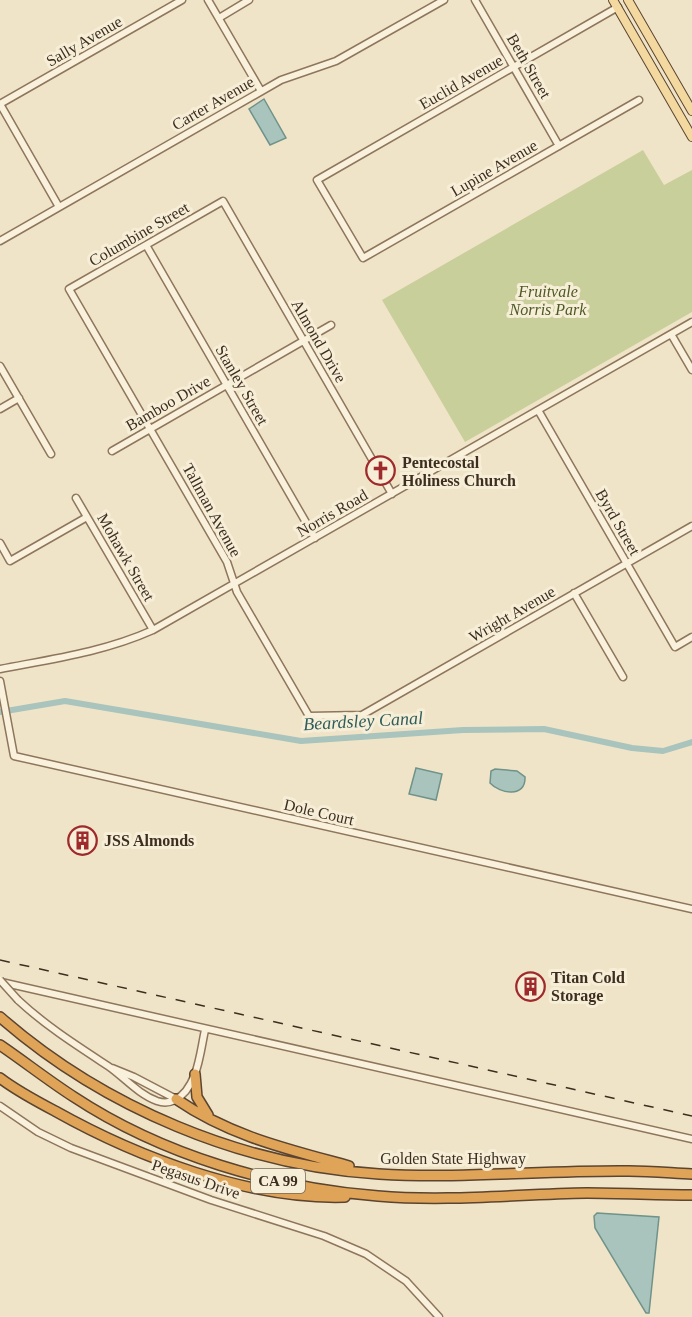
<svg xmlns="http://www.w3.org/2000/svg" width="692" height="1317" font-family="'Times New Roman',serif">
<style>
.green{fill:#c9cf9b}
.water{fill:#a9c4bc;stroke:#6f938a;stroke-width:1.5}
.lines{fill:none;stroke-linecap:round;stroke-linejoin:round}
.canal{stroke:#a9c4bc;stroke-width:6}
.minor-casing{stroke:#8d765c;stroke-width:9}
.major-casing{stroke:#5b4430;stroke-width:10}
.highway-casing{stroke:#5b4430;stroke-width:12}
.minor{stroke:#faf1dc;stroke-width:6}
.major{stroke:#f3d9a0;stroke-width:8}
.highway{stroke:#e0a458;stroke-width:9}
.rail{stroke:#3d2e20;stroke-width:1.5;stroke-dasharray:10 10;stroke-linecap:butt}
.minor-bridge-casing{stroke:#8d765c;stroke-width:9;stroke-linecap:butt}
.minor-bridge{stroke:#faf1dc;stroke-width:6}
.labels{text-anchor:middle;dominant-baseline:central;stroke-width:6;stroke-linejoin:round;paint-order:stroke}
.shield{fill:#f7eed8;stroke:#756857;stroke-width:1.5}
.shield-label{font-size:15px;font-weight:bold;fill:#3d2e20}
.street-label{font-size:16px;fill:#3d2e20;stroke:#f7eed8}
.park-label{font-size:16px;font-style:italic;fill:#4d5a26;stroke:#f7eed8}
.poi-label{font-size:16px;font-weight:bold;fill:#3d2e20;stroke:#f7eed8;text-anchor:start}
.water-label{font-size:18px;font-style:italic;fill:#2f5d5a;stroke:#f7eed8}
</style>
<rect width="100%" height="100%" fill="#f0e4c8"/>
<!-- green -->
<path class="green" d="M643,150L664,185L692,170V312L465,442L382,300Z"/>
<!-- water -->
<path class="water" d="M264,99L286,138L270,145L249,109Z
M416,768L442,774L436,800L409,794Z
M495,769L517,771L525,777C526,798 500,794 490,783L491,771Z
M597,1213L659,1217L649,1313H646L595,1228L594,1216Z"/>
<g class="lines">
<!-- canal -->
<path class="canal" d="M0,712L65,701L301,741L463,730L544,729L632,748L663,751L692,742"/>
<defs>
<path id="minor" d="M208,0L261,91
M475,0L559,146
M618,7L317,180L363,258L639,100
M219,18L249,0
M59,207L0,104L182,0
M0,241L281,80L336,61L444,0
M146,245L315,538
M671,334L692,370
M0,366L51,454
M0,409L19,398
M538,410L675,647L692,637
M112,451L331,325
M392,494L223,201L69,289L227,562L237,592L309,716L362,715L692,526
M76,498L153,630
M0,543L10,561L87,517
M574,593L623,677
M0,669C52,659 104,652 153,630L692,322
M0,681L14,756L692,909
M1,982L692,1139
M18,1000C46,1026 76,1045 108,1066C124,1077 138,1094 157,1101C163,1103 169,1103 175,1100C198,1088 200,1052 205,1030
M112,1068L134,1077L176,1099
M0,1106L38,1132L71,1148L211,1200L324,1236L366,1254L406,1281L439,1317"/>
<path id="major" d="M613,0L692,137
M628,0L692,111"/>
<path id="highway" d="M0,1017C103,1107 242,1166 379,1174C462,1179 545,1170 629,1171C650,1171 671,1173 692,1174
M0,1045C25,1062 49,1081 74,1097C162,1155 274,1188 378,1196C448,1202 518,1194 587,1193C622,1193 657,1195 692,1195
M195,1074L197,1097L208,1115
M0,1078C17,1091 36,1101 55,1111C137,1157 249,1200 345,1197
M176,1099C230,1136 287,1149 349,1166"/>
</defs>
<!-- minor casing -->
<use href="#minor" class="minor-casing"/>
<!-- major casing -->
<use href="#major" class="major-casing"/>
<!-- highway casing -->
<use href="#highway" class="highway-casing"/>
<!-- minor -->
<use href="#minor" class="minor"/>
<!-- major -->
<use href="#major" class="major"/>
<!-- highway -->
<use href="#highway" class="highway"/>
<!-- rail -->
<path class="rail" d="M0,960L692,1116"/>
<defs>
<path id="minor-bridge" d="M0,980L18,1000"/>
</defs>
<!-- minor-bridge casing -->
<use href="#minor-bridge" class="minor-bridge-casing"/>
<!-- minor-bridge -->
<use href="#minor-bridge" class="minor-bridge"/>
</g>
<!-- icons -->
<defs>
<symbol id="church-ring" viewBox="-11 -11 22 22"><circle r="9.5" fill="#f7eed8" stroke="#9e2a2b" stroke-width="1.5"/><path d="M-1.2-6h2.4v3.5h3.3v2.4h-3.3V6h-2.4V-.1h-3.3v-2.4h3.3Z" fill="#9e2a2b"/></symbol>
<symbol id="building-ring" viewBox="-11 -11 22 22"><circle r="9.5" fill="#f7eed8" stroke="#9e2a2b" stroke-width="1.5"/><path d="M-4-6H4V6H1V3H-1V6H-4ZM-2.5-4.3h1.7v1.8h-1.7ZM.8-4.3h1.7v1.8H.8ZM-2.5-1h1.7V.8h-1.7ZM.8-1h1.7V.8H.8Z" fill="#9e2a2b"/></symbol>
</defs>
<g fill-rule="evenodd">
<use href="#church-ring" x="364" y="454" width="33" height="33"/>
<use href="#building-ring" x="66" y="824" width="33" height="33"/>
<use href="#building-ring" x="514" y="970" width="33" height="33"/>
</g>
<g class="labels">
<!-- shield labels -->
<rect class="shield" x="251" y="1169" width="54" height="24" rx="4.5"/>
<g class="shield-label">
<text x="278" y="1181">CA 99</text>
</g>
<!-- street labels -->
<g class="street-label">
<text transform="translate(84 41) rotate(-30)">Sally Avenue</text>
<text transform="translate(529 66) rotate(60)">Beth Street</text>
<text transform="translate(461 82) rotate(-30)">Euclid Avenue</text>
<text transform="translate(213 103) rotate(-30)">Carter Avenue</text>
<text transform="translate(494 168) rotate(-30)">Lupine Avenue</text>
<text transform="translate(139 234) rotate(-30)">Columbine Street</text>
<text transform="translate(319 341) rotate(60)">Almond Drive</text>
<text transform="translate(242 385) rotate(60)">Stanley Street</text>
<text transform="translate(168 403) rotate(-30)">Bamboo Drive</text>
<text transform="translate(212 510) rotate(61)">Tallman Avenue</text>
<text transform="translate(332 513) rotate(-30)">Norris Road</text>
<text transform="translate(618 522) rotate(60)">Byrd Street</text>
<text transform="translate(126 557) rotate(60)">Mohawk Street</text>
<text transform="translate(512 614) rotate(-30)">Wright Avenue</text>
<text transform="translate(319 812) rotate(13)">Dole Court</text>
<text x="453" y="1158">Golden State Highway</text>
<text transform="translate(196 1179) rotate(19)">Pegasus Drive</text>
</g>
<!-- park labels -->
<g class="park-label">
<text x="548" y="291">Fruitvale<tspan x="548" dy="18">Norris Park</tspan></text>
</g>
<!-- poi labels -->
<g class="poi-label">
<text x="402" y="462">Pentecostal<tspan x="402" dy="18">Holiness Church</tspan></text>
<text x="104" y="840">JSS Almonds</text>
<text x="551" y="977">Titan Cold<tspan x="551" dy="18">Storage</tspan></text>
</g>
<!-- water labels -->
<g class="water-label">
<text transform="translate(363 721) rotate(-3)">Beardsley Canal</text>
</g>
</g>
</svg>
